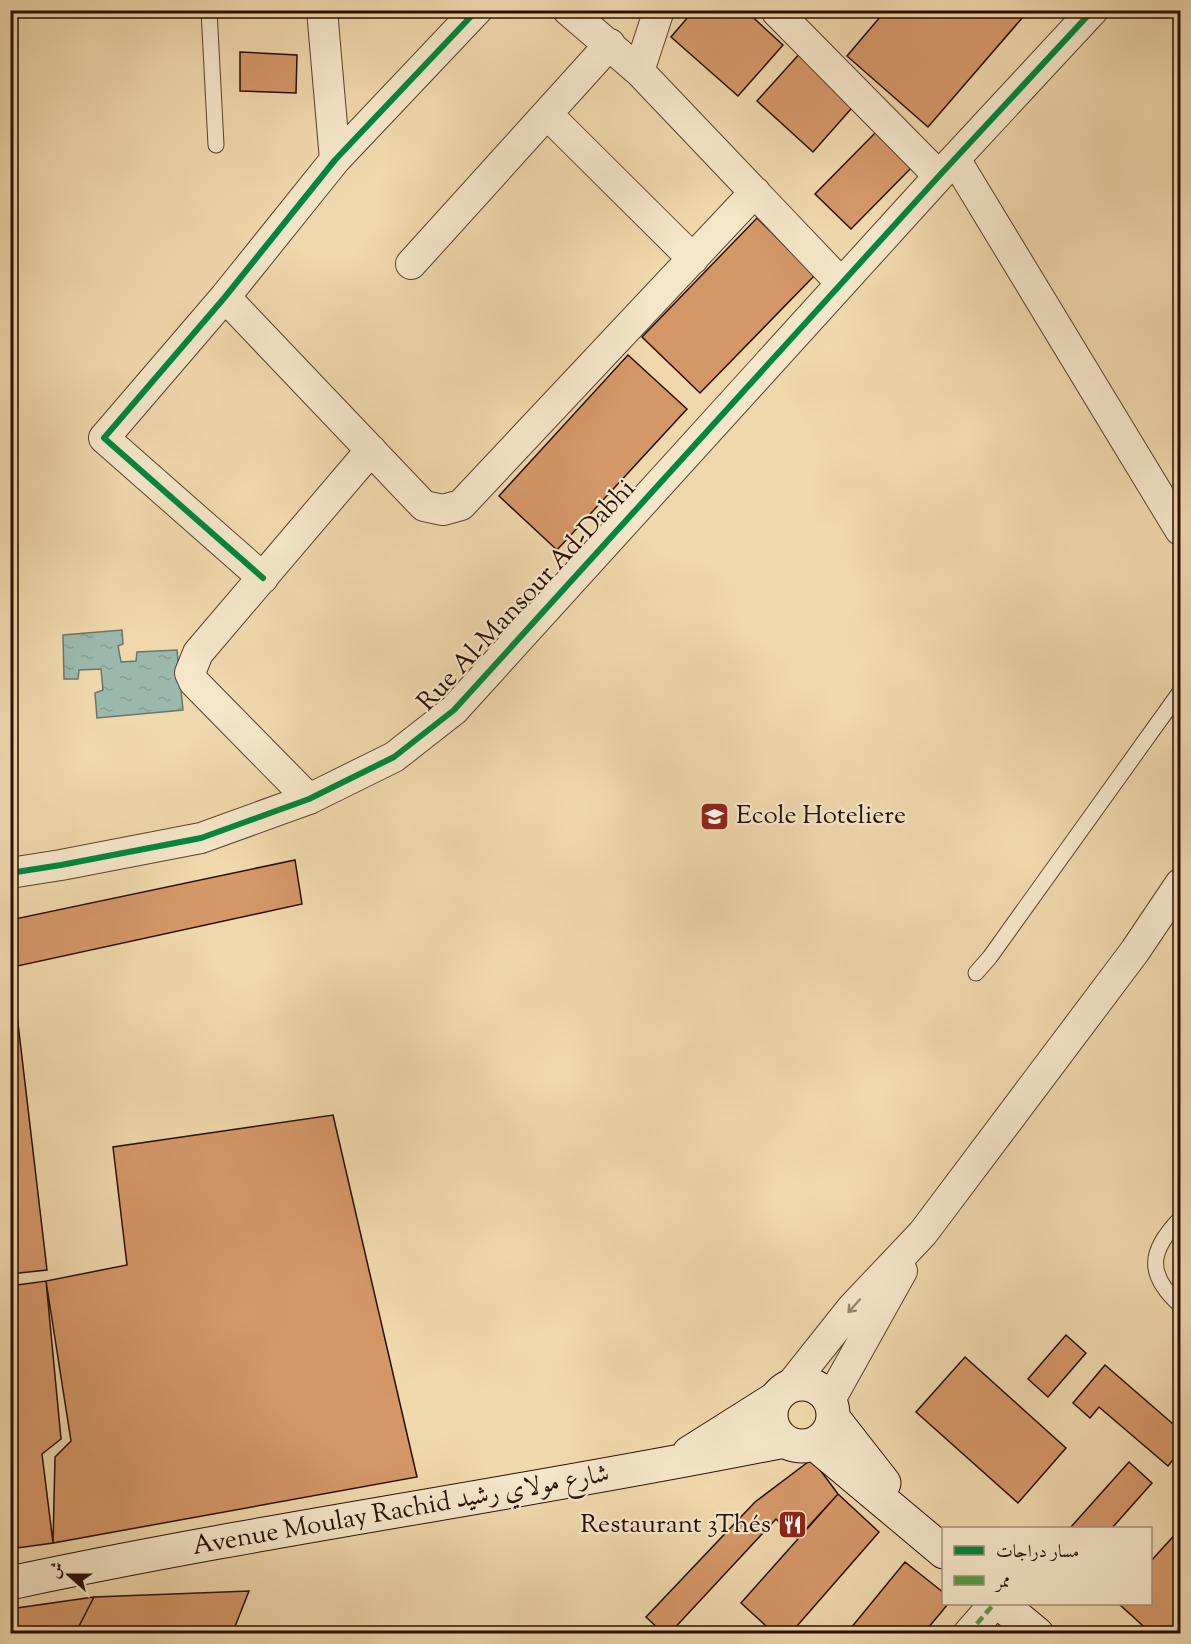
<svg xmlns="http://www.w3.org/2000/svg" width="1191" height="1644" font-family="'Sorts Mill Goudy',Amiri,serif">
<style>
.water{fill:url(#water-ripples);stroke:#6d7569;stroke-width:1.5}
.building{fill:#d49768;stroke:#290e05;stroke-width:1.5}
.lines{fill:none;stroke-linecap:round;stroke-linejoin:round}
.lane-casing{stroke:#5a402f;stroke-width:17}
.street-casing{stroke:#5a402f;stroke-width:32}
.secondary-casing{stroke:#290e05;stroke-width:35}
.lane{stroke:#f5e6c9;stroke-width:15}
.street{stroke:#f5e6c9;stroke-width:30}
.secondary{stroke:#f5e6c9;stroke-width:33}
.quiet{stroke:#519f3d;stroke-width:4.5;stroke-dasharray:9 4.5;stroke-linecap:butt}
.cycleway-casing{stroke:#f5e6c9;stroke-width:10}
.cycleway{stroke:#00873e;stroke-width:6}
.oneway{stroke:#998571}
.labels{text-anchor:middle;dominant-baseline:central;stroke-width:4.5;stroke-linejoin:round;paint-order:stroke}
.street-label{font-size:26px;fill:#290e05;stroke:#f5e6c9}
.poi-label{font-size:26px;fill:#290e05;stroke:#f5e6c9;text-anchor:start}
</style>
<defs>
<pattern id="water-ripples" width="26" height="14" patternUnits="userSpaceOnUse" patternTransform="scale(1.5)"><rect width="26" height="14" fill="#9ab9ac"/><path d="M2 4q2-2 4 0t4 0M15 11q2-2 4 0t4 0" fill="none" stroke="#859e92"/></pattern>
</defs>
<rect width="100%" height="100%" fill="#efd8ac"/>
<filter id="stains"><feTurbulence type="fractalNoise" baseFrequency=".00333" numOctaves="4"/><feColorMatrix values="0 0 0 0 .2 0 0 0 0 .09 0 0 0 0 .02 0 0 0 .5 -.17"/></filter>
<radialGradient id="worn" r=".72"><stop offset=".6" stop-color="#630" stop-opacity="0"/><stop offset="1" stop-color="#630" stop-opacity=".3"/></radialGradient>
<!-- water -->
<path class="water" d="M122,630L123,644L118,646L121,662L136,661L137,652L177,650L183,710L97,718L95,693L103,690L101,669L79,670L78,679H64L63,635Z"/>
<!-- building -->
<path class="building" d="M694,10H745L783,45L738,96L671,37Z
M886,10H1029L928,127L847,56Z
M802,51L858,101L813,152L757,101Z
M240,52L297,55L296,93L240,91Z
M877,131L913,166L851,229L815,194Z
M757,218L815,275L700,393L642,337Z
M628,355L687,409L557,550L499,496Z
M295,860L302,904L13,967L10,960V920Z
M10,998H15L47,1270L10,1274Z
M333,1115L417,1477L53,1543L55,1457L71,1441L46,1281L127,1265L113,1147Z
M46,1281L61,1439L42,1454L53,1543L10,1549V1286Z
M1066,1335L1086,1353L1048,1397L1028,1379Z
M965,1357L1066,1448L1018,1503L916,1412Z
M1105,1365L1180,1430V1451L1168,1466L1099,1407L1090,1418L1073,1403Z
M812,1459L838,1494L797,1539L776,1519L669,1634H664L646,1617L755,1502Z
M1129,1462L1152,1483L1112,1528H1070Z
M838,1494L879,1532L790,1634H775L741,1603Z
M1180,1529V1634H1152L1119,1604H1150V1562Z
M905,1562L944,1593V1604H948L923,1634H846Z
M249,1591L232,1634H75L94,1597Z
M94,1597L75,1634H10V1609Z"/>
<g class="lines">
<defs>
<path id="lane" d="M209,10L216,145
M976,973L990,957L1180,692
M1180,1219C1149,1251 1146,1274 1180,1305"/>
<path id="street" d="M322,10L335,160
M568,10L639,71L841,283
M777,12L939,176
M639,71L659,10
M547,114L693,259
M955,159L1180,530
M411,264L610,44
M225,297L424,506L443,510L461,505L755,192
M263,578L104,438L225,297L335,160L477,10
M309,799L194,682L190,673L198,653L371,450
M10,873L61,865L201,838L309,799L394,757L454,710L939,176L1093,10
M790,1386L852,1308L923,1233L1135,951L1180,884
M830,1400L902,1271
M968,1634L994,1604"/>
<path id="secondary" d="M771 1415a31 31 0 1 1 62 0a31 31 0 1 1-62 0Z
M834,1419L884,1483
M815,1444L944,1552
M689,1453L776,1398
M10,1583C267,1528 527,1493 784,1441
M1001,1604L1037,1634"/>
</defs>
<!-- lane casing -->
<use href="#lane" class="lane-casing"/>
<!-- street casing -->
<use href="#street" class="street-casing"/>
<!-- secondary casing -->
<use href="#secondary" class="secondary-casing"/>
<!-- lane -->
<use href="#lane" class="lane"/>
<!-- street -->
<use href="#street" class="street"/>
<!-- secondary -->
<use href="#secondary" class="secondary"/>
<!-- quiet -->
<path class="quiet" d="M968,1634L994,1604"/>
<defs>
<path id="cycleway" d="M263,578L104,438L225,297L335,160L477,10
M10,873L61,865L201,838L309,799L394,757L454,710L939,176L1093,10"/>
</defs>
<!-- cycleway casing -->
<use href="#cycleway" class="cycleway-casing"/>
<!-- cycleway -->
<use href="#cycleway" class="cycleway"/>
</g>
<!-- one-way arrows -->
<defs><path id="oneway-shaft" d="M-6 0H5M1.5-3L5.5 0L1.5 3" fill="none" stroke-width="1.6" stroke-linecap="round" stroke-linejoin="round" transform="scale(1.5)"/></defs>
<use class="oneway" href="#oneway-shaft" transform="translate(854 1306) rotate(132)"/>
<!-- icons -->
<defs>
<symbol id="university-square" viewBox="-11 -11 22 22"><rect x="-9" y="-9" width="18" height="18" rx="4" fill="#8f2418" stroke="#f5e6c9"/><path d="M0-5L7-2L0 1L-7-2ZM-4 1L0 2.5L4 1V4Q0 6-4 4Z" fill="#fff"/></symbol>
<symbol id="restaurant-square" viewBox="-11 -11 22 22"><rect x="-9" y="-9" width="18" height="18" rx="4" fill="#8f2418" stroke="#f5e6c9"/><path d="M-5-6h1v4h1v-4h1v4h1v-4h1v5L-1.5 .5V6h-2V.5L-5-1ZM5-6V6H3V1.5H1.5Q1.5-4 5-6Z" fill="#fff"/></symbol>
</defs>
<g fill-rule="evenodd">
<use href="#university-square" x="698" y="800" width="33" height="33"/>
<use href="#restaurant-square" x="776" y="1508" width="33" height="33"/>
</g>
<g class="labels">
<!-- street labels -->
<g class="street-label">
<text transform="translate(527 596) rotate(-47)">Rue Al-Mansour Ad-Dabhi</text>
<text transform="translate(401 1511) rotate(-10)">Avenue Moulay Rachid شارع مولاي رشيد</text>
</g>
<!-- poi labels -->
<g class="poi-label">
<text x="736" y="816">Ecole Hoteliere</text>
<text x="771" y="1525" text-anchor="end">Restaurant 3Thés</text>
</g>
</g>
<!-- margin -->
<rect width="1191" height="1644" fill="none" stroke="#efd8ac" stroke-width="36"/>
<rect x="12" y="12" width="1167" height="1620" fill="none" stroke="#290e05" stroke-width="3"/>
<rect x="18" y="18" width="1155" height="1608" fill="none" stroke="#290e05" stroke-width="1.5"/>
<!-- legend -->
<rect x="942" y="1527" width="210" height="78" fill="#f5e6c9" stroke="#a3907b" stroke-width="1.5"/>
<rect x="954" y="1546" width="30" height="9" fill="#00873e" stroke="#a3907b" stroke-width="1.5"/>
<text x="996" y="1557" font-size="18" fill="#290e05">مسار دراجات</text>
<rect x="954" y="1576" width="30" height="9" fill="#519f3d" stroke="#a3907b" stroke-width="1.5"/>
<text x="996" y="1587" font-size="18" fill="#290e05">ممر</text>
<!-- north arrow -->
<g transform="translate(69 1575) rotate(291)" stroke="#f5e6c9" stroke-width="4.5" paint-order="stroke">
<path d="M0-4.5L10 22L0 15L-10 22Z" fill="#290e05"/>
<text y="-9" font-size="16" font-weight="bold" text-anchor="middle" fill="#290e05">ش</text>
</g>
<rect width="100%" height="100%" filter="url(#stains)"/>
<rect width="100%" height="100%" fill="url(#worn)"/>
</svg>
